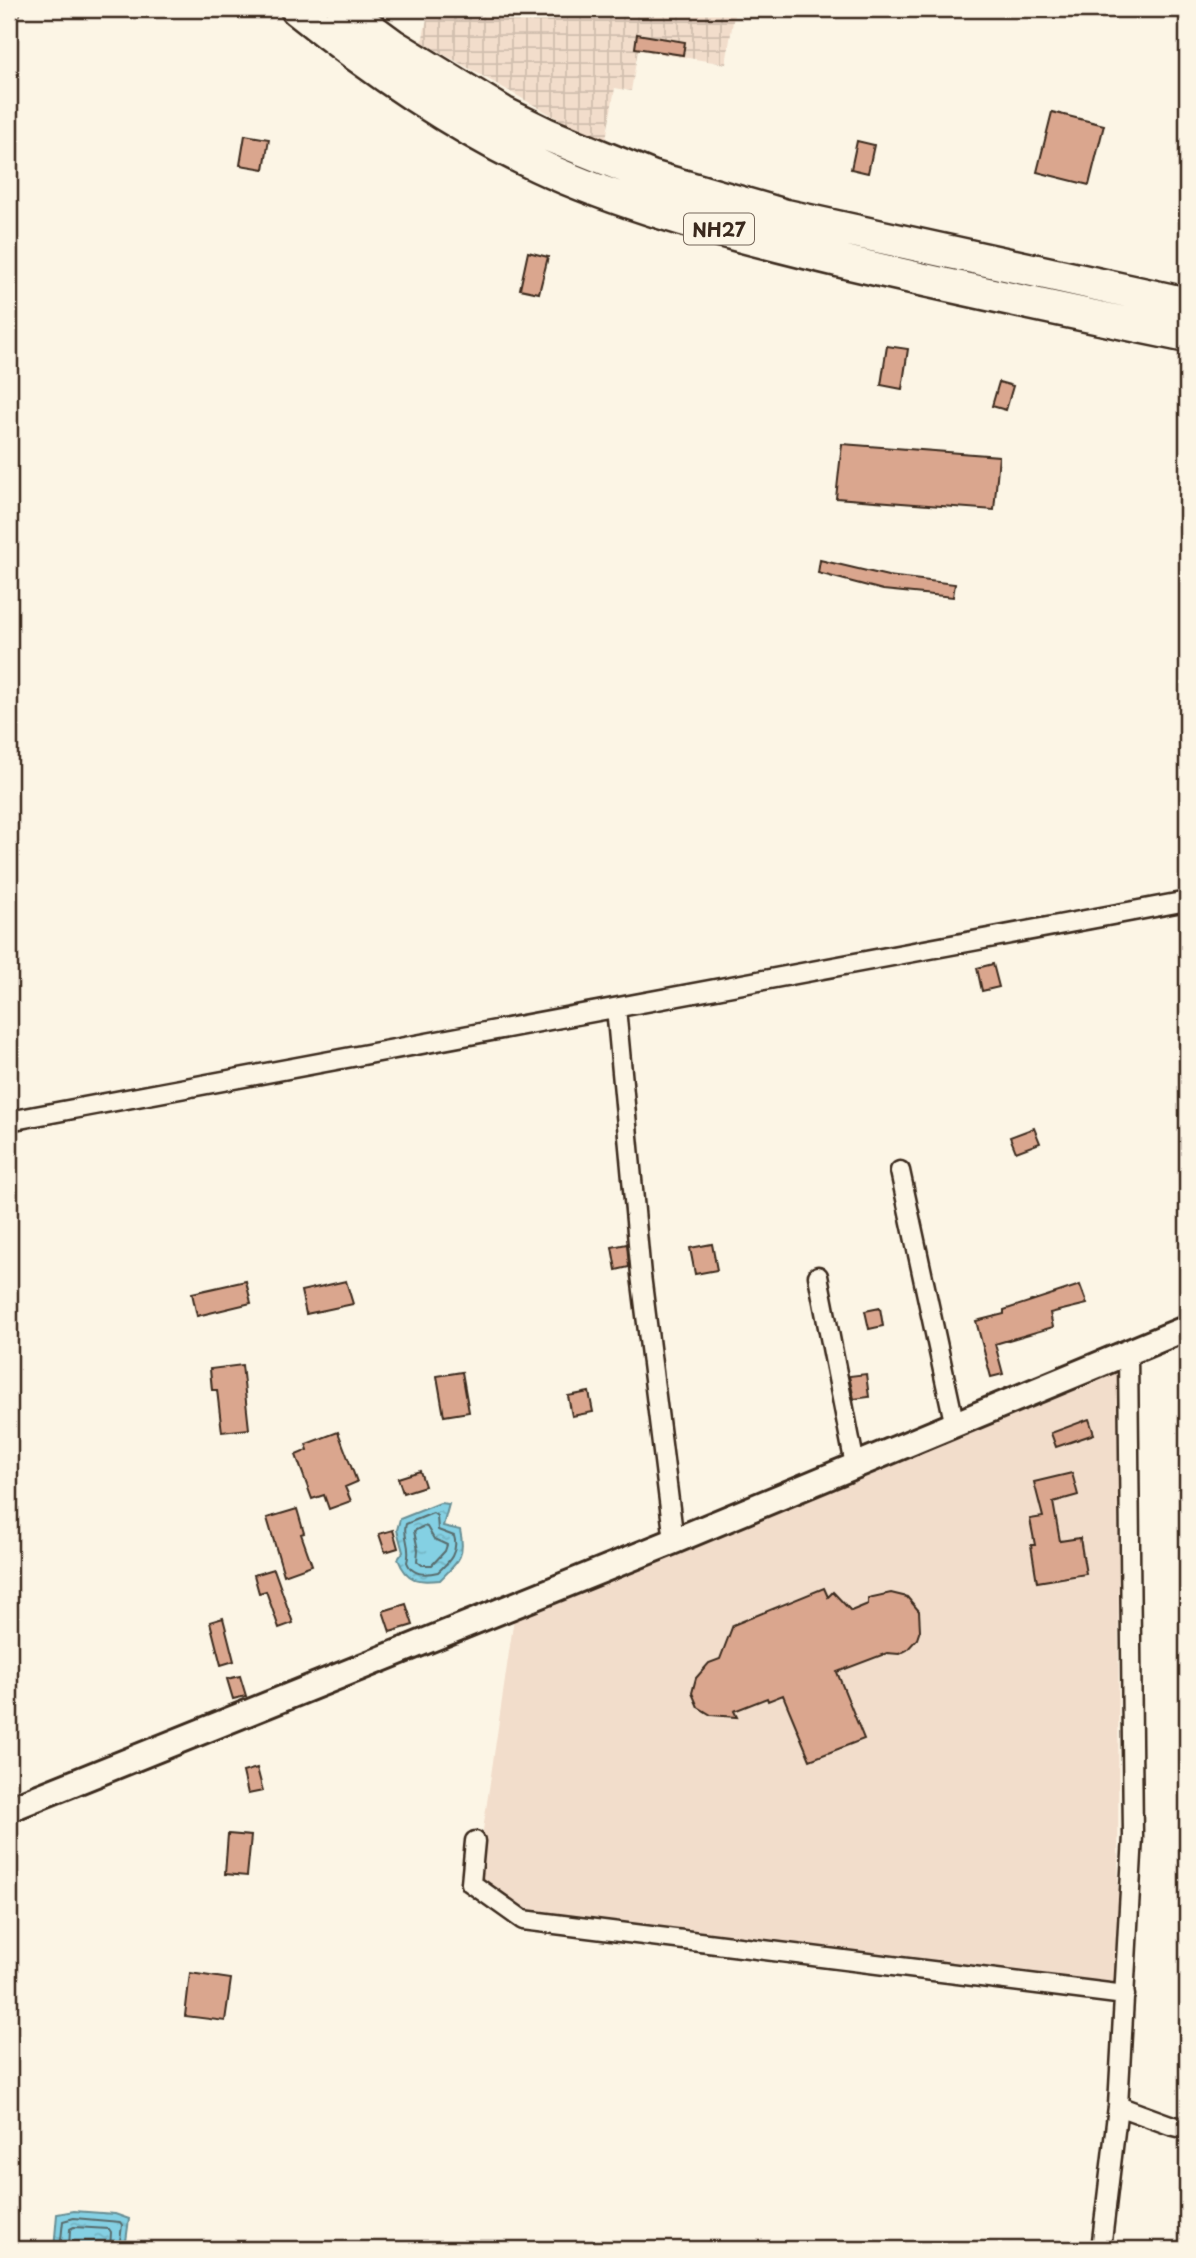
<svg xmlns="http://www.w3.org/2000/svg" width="1196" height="2258" font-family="'Playpen Sans',sans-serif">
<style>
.built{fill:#f2ddcb}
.industrial{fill:url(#industrial-grid)}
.water{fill:url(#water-ripples);stroke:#678e94;stroke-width:2}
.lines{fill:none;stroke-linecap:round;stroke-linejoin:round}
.shore{stroke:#586c6d;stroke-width:2}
.building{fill:#daa68e;stroke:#3b2a1e;stroke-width:2}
.street-casing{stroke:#3b2a1e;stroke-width:23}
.secondary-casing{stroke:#3b2a1e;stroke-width:30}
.highway-casing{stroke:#3b2a1e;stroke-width:37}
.street{stroke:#fcf5e5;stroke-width:18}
.secondary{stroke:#fcf5e5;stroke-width:24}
.highway{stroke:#fcf5e5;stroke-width:32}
.labels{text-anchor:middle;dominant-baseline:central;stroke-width:5;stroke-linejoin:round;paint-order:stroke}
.shield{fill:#fcf5e5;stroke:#75675a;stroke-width:2}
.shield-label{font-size:19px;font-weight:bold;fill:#3b2a1e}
</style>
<defs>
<pattern id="industrial-grid" width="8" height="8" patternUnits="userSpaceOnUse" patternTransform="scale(1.75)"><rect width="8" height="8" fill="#f2ddcb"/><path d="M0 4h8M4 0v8" fill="none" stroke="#d0beae"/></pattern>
<pattern id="water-ripples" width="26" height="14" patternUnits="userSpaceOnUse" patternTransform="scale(1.75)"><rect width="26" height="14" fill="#84d0e3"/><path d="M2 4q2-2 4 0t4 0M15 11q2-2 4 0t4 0" fill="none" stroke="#73b3c2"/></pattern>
</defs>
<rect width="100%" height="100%" fill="#fcf5e5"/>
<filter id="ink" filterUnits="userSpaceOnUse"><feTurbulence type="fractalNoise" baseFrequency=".0143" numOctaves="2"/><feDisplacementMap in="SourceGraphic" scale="14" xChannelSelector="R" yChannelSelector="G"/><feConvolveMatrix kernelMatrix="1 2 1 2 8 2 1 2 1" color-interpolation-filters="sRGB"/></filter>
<g filter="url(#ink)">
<!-- built -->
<path class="built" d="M1119,1368L1118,1983L525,1912L476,1878L514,1618Z"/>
<!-- industrial -->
<path class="industrial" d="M429,9H735L726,64L638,50L631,91L615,88L605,145L422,42Z"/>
<!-- water -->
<path class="water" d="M440,1503L449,1504L443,1526L460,1530C466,1557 458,1562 440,1580C418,1582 407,1582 398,1559L403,1552L397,1530L400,1519Z
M74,2211L115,2214L129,2219L125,2249H54L57,2214Z"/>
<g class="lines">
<!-- shore -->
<path class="shore" d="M433,1513L437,1516L438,1530L454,1536C459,1552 449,1562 438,1572C426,1575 412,1576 407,1562C412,1546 402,1536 406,1524Z
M424,1526L427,1527L434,1539L447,1545L445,1551L432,1565H422L417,1561L418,1550L414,1531Z
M60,2249L63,2221L74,2218L120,2222L122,2225L119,2249
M69,2249L70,2229L74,2227L109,2229L111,2232L110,2249"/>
</g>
<!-- building -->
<path class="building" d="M637,34L685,42L683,55L635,48Z
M1052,112L1104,125L1089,185L1037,172Z
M245,135L269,139L264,169L240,165Z
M857,141L874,145L868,173L851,169Z
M528,252L548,257L539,293L520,289Z
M887,346L908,349L902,389L881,385Z
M999,382L1013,386L1006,410L992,406Z
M842,444L999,456L994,510L836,498Z
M820,560L888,576L955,584L953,597L883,590L818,573Z
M993,964L999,987L982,991L977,968Z
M1034,1128L1040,1143L1016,1152L1010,1137Z
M627,1244L629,1267L616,1270L612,1247Z
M712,1244L717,1270L695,1274L690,1248Z
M246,1281L251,1303L197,1316L192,1293Z
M346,1281L353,1304L306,1314L301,1291Z
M1080,1285L1087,1304L1050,1313L1053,1327L995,1344L1003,1374L991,1377L976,1321L1004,1314V1310Z
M880,1308L883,1326L869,1329L865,1311Z
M242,1365L249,1429L222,1432L217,1390H212L210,1369Z
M462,1372L469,1412L444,1416L437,1376Z
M866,1374L869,1397L854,1399L849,1376Z
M589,1392L593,1412L572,1416L568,1396Z
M1089,1419L1094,1434L1056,1447L1051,1433Z
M338,1432L357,1482L345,1487L351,1501L329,1509L324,1495L312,1499L296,1455L308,1450L306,1444Z
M420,1471L425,1486L403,1493L398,1478Z
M1072,1473L1078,1495L1053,1502L1060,1541L1080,1538L1086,1574L1037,1582L1031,1545H1035L1030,1519L1043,1517L1034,1482Z
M297,1509L304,1533L301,1534L312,1565L284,1575L267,1518Z
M393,1530L398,1548L385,1552L379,1534Z
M274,1569L293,1623L279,1628L266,1591L259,1593L254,1575Z
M824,1588L828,1597L833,1592L851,1611L868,1604V1598L891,1593L907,1597L919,1611L920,1630L917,1639L907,1650L899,1654L887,1653L837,1672L864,1739L810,1760L783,1695L768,1701L767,1698L734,1711L737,1717L711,1715L698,1707L692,1693L696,1678L709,1663L720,1659L733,1625Z
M406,1604L413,1625L390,1632L383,1611Z
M223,1618L234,1661L221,1665L210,1622Z
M240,1676L246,1696L233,1699L227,1679Z
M257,1768L263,1791L248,1794L243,1772Z
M228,1834L251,1836L247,1876L225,1874Z
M190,1973L231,1979L225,2021L185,2016Z"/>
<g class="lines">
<defs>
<path id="street" d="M9,11L11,9
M616,1008L641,1275L674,1541
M9,1121L1187,901
M900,1171L955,1426
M818,1276L855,1465
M475,1841L471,1883L523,1920L1125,1995
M1118,2106L1170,2125L1187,2129
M1101,2249L1118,2106L1133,1836L1128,1354"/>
<path id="secondary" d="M9,1809L674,1541L1187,1328"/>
<path id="highway" d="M297,9C379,75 469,137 566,178C658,216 754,240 850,263C962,289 1075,313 1187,336
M343,9L392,45L503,113L548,135L651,177L786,216L1187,304"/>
</defs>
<!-- street casing -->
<use href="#street" class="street-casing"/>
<!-- secondary casing -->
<use href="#secondary" class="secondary-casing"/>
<!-- highway casing -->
<use href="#highway" class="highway-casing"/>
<!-- street -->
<use href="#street" class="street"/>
<!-- secondary -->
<use href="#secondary" class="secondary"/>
<!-- highway -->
<use href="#highway" class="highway"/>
</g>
</g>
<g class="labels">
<!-- shield labels -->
<rect class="shield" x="684" y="213.5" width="70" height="31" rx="5"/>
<g class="shield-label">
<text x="719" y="229">NH27</text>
</g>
</g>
<!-- margin -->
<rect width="1196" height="2258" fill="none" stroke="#fcf5e5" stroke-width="35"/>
<rect x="18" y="18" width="1161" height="2223" fill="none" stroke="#3b2a1e" stroke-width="2.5" filter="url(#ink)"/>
</svg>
